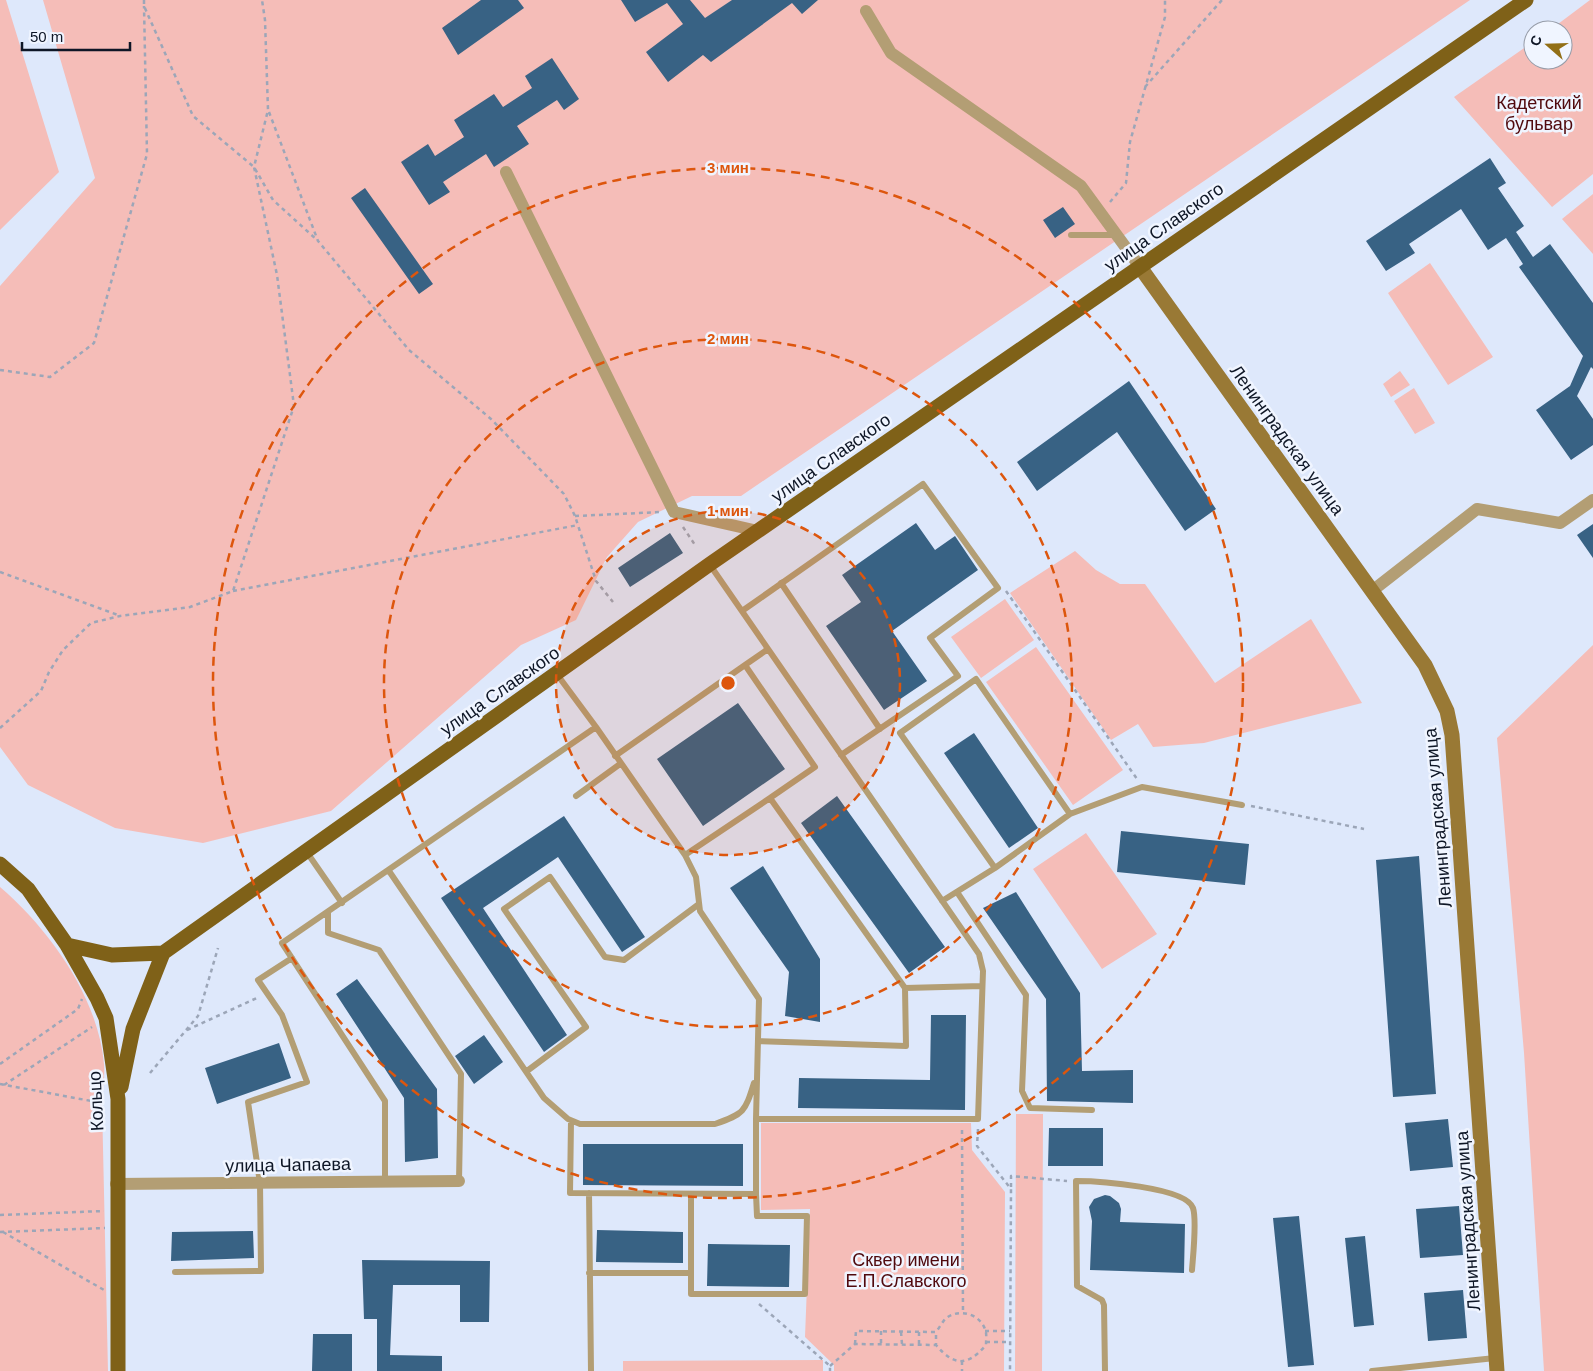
<svg xmlns="http://www.w3.org/2000/svg" width="1593" height="1371" font-family="Arial,sans-serif">
<style>
.green{fill:#f5bdb8}
.building{fill:#386284}
.lines{fill:none;stroke-linecap:round;stroke-linejoin:round}
.path{stroke:#9ca6b8;stroke-width:2.5;stroke-dasharray:4 4;stroke-linecap:butt}
.lane{stroke:#b39e74;stroke-width:6}
.street{stroke:#b39e74;stroke-width:12}
.secondary{stroke:#997935;stroke-width:15}
.primary{stroke:#7f6118;stroke-width:15}
.ring{fill:none;stroke:#dd560d;stroke-width:2.5;stroke-dasharray:9 6}
.labels{text-anchor:middle;dominant-baseline:central;stroke-width:5;stroke-linejoin:round;paint-order:stroke}
.park-label{font-size:18px;fill:#50090d;stroke:#f0f5ff}
.street-label{font-size:18px;fill:#0e1626;stroke:#f0f5ff}
.centre{fill:#dd560d;stroke:#f0f5ff;stroke-width:2.5}
.ring-label{font-size:15px;text-anchor:middle;font-weight:bold;fill:#dd560d;stroke:#f0f5ff;stroke-width:5;stroke-linejoin:round;paint-order:stroke}
</style>
<rect width="100%" height="100%" fill="#dee8fb"/>
<!-- green -->
<path class="green" d="M0,0H6L59,172L0,230Z
M43,0H1470L741,496H692L638,522L607,557L576,620L521,645L331,811L203,843L115,828L28,785L0,747V286L95,178Z
M1590,0H1593V174L1552,207L1454,97L1533,42V60H1563V30H1550Z
M1593,194V254L1562,219Z
M1430,263L1493,357L1448,385L1388,293Z
M1400,371L1410,385L1391,397L1383,384Z
M1414,388L1435,423L1415,434L1394,401Z
M1075,551L1096,570L1120,584H1145L1215,683L1311,619L1362,703L1204,743L1153,747L1138,724L1111,740L1010,593Z
M1005,599L1034,640L981,678L951,637Z
M1593,645V1371H1544L1524,1053L1497,738Z
M1036,647L1123,770L1073,805L986,682Z
M1086,833L1157,934L1102,969L1033,869Z
M0,887C50,930 98,997 104,1064C105,1077 103,1090 102,1103L108,1371H0Z
M1016,1114H1043L1042,1371H1015Z
M761,1123H971L972,1150L1005,1192L1004,1371H834V1365L805,1337L810,1209L761,1210Z
M823,1360V1371H623V1361Z"/>
<!-- building -->
<path class="building" d="M481,0H518L524,8L458,55L442,28Z
M621,0H690L705,18L732,0H818L802,14L792,3L711,62L703,55L668,82L646,52L683,24L667,3L635,22Z
M552,58L579,99L564,110L557,100L517,126L529,144L494,167L486,154L443,182L450,192L429,205L401,162L428,144L435,156L464,137L454,120L494,94L503,107L532,88L525,76Z
M1490,158L1506,183L1498,188L1524,226L1516,232L1533,257L1550,244L1593,303V369L1591,367L1577,396L1593,419V445L1571,460L1536,410L1570,386L1583,356L1519,267L1523,264L1506,238L1488,250L1461,209L1409,244L1415,253L1386,271L1366,241Z
M365,188L433,284L419,294L351,198Z
M1063,207L1075,224L1055,238L1043,220Z
M1129,381L1216,509L1185,531L1117,432L1037,491L1017,462Z
M916,523L935,550L955,536L978,570L892,631L927,681L884,710L826,626L861,602L842,575Z
M1593,524V558L1577,535Z
M670,533L683,553L630,587L618,568Z
M738,703L785,769L703,826L657,759Z
M974,733L1038,828L1009,848L944,753Z
M837,796L945,947L909,973L801,823Z
M564,816L645,937L622,952L558,857L483,908L567,1035L544,1052L441,898Z
M1121,831L1249,844L1245,885L1117,872Z
M1419,856L1436,1094L1393,1097L1376,860Z
M763,866L820,959V1022L785,1016L789,972L730,888Z
M1016,892L1080,993L1082,1071L1133,1070V1103L1047,1101L1046,999L983,908Z
M357,979L437,1089L438,1158L405,1162L404,1098L336,994Z
M931,1015H966L965,1110L798,1108L799,1078L930,1080Z
M484,1035L503,1062L474,1084L455,1056Z
M279,1043L291,1078L217,1104L205,1068Z
M1448,1119L1453,1167L1410,1171L1405,1123Z
M1049,1128H1103V1166H1048Z
M583,1144H743V1186L583,1185Z
M1105,1195L1110,1196L1119,1203L1121,1209L1120,1222L1185,1224L1184,1273L1090,1270L1092,1221L1089,1207L1094,1199Z
M1459,1206L1463,1255L1420,1258L1416,1209Z
M1299,1216L1314,1365L1288,1367L1273,1218Z
M597,1230L683,1232V1263L596,1262Z
M253,1231L254,1258L171,1261L172,1232Z
M1365,1236L1374,1325L1354,1327L1345,1238Z
M708,1244L790,1245L789,1287L707,1286Z
M362,1260L490,1261L489,1322H460V1285H393L390,1355L442,1356V1371H377V1319H364Z
M1463,1290L1467,1338L1428,1341L1424,1293Z
M313,1334H352V1371H312Z"/>
<g class="lines">
<!-- path -->
<path class="path" d="M144,0V6L193,116L254,167L273,200L317,240
M1145,87L1222,0
M269,112L318,241L409,350L491,419L564,494L575,516L596,581L613,602
M1110,202L1126,183L1130,142L1165,17V0
M0,370L50,377L94,343L147,154L144,6
M575,516L661,512
M683,527L695,545
M0,572L118,615
M233,591L578,525
M1006,591L1137,779
M0,728L41,691L49,672L63,650L91,623L120,616L190,607L233,591L294,406L277,275L254,167L268,110L265,20L262,0
M1251,806L1364,829
M187,1030L259,997
M0,1064L78,1009L82,999
M150,1073L198,1016L218,948
M0,1084L102,1103
M4,1085L92,1027
M978,1129L977,1146L1011,1189L1010,1371
M962,1130L963,1313
M1011,1187V1176L1067,1181
M0,1215L104,1211
M0,1232L105,1228
M3,1232L104,1290
M759,1304L830,1366V1371
M881,1331V1344
M985,1331H1010
M901,1332L902,1344
M986,1342H1010
M855,1344L856,1331L936,1332V1345C954,1366 967,1367 986,1345C986,1340 987,1333 985,1329C979,1313 958,1308 945,1319C942,1323 939,1328 936,1332
M919,1344V1332
M962,1361V1371
M830,1366L855,1344L936,1345"/>
<!-- lane -->
<path class="lane" d="M1071,235H1116
M781,583L880,729
M742,611L923,484L998,588L930,638L958,676L841,755
M745,665L768,649
M596,727L685,855L696,877L700,911L759,999L756,1119H978L983,971L979,954L710,565
M615,756L745,665L815,767L770,798L905,988
M576,796L620,764
M1070,814L1142,787L1242,805
M306,851L342,903
M685,855L770,798
M389,871L544,1098L568,1119L580,1124H715C744,1114 745,1112 754,1083
M957,892L1026,995L1022,1091L1030,1108L1092,1110
M942,901L995,868L900,733L976,679L1070,814L995,868
M328,913V933L379,950L461,1074L459,1181
M758,1041L906,1046L905,988L982,986
M527,1071L586,1027L504,909L550,877L605,957L624,960L699,904
M571,1121L570,1193L756,1194V1119
M385,1181V1101L282,943L596,727L556,673
M589,1193L591,1371
M691,1194V1294H805L807,1216H757L756,1194
M175,1272L261,1271L260,1183L248,1102L307,1082L282,1015L258,980L292,958
M589,1273H690
M1105,1371L1104,1305L1102,1300L1077,1286L1076,1181C1097,1181 1186,1187 1193,1208C1197,1220 1193,1256 1192,1270
M1372,1371L1495,1358"/>
<!-- street -->
<path class="street" d="M866,11L891,53L1081,186L1140,267
M506,172L674,512L758,531
M1372,591L1477,509L1560,523L1593,500
M116,1184L459,1181"/>
<!-- secondary -->
<path class="secondary" d="M1140,267L1425,665L1447,711L1452,735L1497,1371"/>
<!-- primary -->
<path class="primary" d="M0,864L28,889L67,945L97,998L106,1018L118,1099V1371
M67,945L112,955L163,953
M163,953L710,564L1526,0
M121,1087L133,1029L163,953"/>
</g>
<!-- distance rings -->
<circle cx="728" cy="683" r="172" fill="#dd560d" fill-opacity=".12"/>
<g class="ring">
<circle cx="728" cy="683" r="172"/>
<circle cx="728" cy="683" r="344"/>
<circle cx="728" cy="683" r="515"/>
</g>
<g class="labels">
<!-- park labels -->
<g class="park-label">
<text x="1539" y="103">Кадетский<tspan x="1539" dy="21">бульвар</tspan></text>
<text x="906" y="1260">Сквер имени<tspan x="906" dy="21">Е.П.Славского</tspan></text>
</g>
<!-- street labels -->
<g class="street-label">
<text transform="translate(1164 227) rotate(-35)">улица Славского</text>
<text transform="translate(1287 440) rotate(54)">Ленинградская улица</text>
<text transform="translate(831 458) rotate(-35)">улица Славского</text>
<text transform="translate(500 691) rotate(-35)">улица Славского</text>
<text transform="translate(1438 818) rotate(-95)">Ленинградская улица</text>
<text transform="translate(96 1101) rotate(-93)">Кольцо</text>
<text transform="translate(288 1165) rotate(-1)">улица Чапаева</text>
<text transform="translate(1468 1221) rotate(-94)">Ленинградская улица</text>
</g>
</g>
<circle cx="728" cy="683" r="8" class="centre"/>
<g class="ring-label">
<text x="728" y="173">3 мин</text>
<text x="728" y="344">2 мин</text>
<text x="728" y="516">1 мин</text>
</g>
<!-- north arrow -->
<g transform="translate(1548 45) rotate(290)"><circle r="24" fill="#f0f5ff" stroke="#969ca8"/>
<path d="M0-4L9 19L0 12L-9 19Z" fill="#926f16"/>
<text y="-8" font-size="14" font-weight="bold" text-anchor="middle" fill="#0e1626">С</text>
</g>
<!-- scale -->
<path d="M22 42v8h108v-8" fill="none" stroke="#0e1626" stroke-width="2.5"/>
<text x="30" y="42" font-size="15" fill="#0e1626" stroke="#f0f5ff" stroke-width="4" paint-order="stroke">50 m</text>
</svg>
